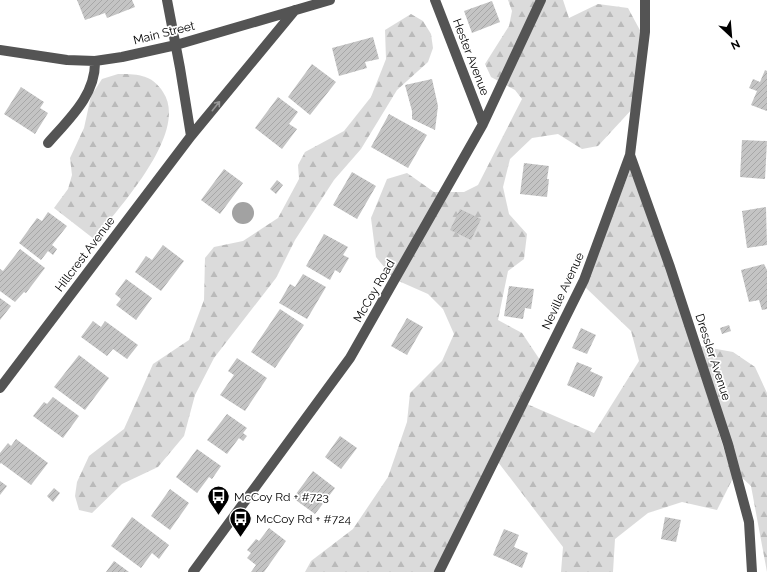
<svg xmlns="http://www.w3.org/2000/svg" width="767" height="572" font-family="Raleway,sans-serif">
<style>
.forest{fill:url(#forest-firs)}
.water{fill:#a2a2a2}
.building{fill:url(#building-hatch)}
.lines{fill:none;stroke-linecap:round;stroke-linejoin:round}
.minor{stroke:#545454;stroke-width:10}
.oneway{stroke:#989898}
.labels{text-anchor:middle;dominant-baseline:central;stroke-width:3.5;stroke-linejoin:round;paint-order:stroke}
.street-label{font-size:12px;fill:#000;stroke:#fff}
.poi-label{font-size:12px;fill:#000;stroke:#fff;text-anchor:start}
</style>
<defs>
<pattern id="forest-firs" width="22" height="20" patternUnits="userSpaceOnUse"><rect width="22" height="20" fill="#dbdbdb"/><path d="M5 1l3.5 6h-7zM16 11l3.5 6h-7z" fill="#bababa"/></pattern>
<pattern id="building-hatch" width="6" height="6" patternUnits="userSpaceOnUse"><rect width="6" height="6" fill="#c4c4c4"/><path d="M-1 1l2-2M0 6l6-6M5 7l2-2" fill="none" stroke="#a7a7a7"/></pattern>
</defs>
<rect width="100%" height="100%" fill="#fff"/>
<!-- forest -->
<path class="forest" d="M508,0H563L569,18L598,4L628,8L642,34L634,107L598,146L582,149L558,134L532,138L510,159L503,187L509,214L527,234L524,259L508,271L498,320L522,333L540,360L434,572H305L311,561L353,529L388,477L407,422L410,393L442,361L454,334L443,309L428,294L394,279L376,257L371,218L387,179L407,173L434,192H464L478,185L522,99L515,90L491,77L485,64L509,26L512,11Z
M411,14L423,21L431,34L433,48L428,62L397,90L361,149L334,180L295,240L276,278L214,358L195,395L184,436L158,467L122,484L92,513L79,510L75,496L77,482L89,456L124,429L153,364L189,340L204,300L205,258L214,247L243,241L278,218L299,179L298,165L305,152L344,131L371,97L386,59L385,30Z
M118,74C125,74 135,74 142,76C151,78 158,84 163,92C190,132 118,209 94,239L54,208L68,189L72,175L70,158L84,128L91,96L102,79Z
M630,170L667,267L733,478L717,510L682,502L648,513L615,539L613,572H561L563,547L498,462L527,404L594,433L639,361L631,331L585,287Z
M700,346L733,352L755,367L767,393V572L751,486L739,475Z"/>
<!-- water -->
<path class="water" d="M232 213a11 11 0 1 1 22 0a11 11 0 1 1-22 0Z"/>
<!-- building -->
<path class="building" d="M77,0H132L135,7L107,18L105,13L85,20Z
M492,1L500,22L472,33L464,11Z
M373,37L379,59L365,62L367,68L339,76L332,48Z
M312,64L336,82L310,115L288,97Z
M765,70L767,71V111L751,105L757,91L749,88L753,79L760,82Z
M432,79L438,106L435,130L412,119V111L405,85Z
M21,87L44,102L40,108L48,113L35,134L4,114Z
M278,97L298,112L289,124L297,129L282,149L255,128Z
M389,114L427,135L408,168L371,147Z
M742,140L767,141L765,179L740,177Z
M524,163L549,166L547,179H549L547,197L520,194Z
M224,169L243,183L220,214L201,200Z
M352,172L376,186L357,219L333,205Z
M277,180L283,185L276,194L270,189Z
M766,207L767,245L747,248L742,211Z
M460,209L481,219L471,240L450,230Z
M48,212L67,226L52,245L57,249L53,255L48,251L41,260L19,243L37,218L42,221Z
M324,234L348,247L343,255L349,258L340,273L335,270L330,280L306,266Z
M163,245L184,261L161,291L135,272L146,256L152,260Z
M20,249L45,268L26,293L24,292L15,302L0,291V269L3,271Z
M764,264L767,270V309L762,310L759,300L749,302L741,270Z
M303,274L326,287L307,319L279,303L290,284L295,287Z
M126,279L152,298L136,320L116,305L121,299L115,294Z
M509,286L534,289L531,309L525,308L523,319L504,316Z
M0,298L11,306L0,320Z
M280,309L304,325L275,368L251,352Z
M407,318L423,327L407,355L391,346Z
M93,321L101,327L105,321L138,345L127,359L113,349L107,356L81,337Z
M729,325L731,331L722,334L720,328Z
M581,328L596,335L587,354L572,348Z
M79,355L109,378L85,410L54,387Z
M237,358L267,378L245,411L220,395L234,375L228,371Z
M577,362L592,368L590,371L603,377L594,397L567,385Z
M53,397L79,416L63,438L33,416L44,402L47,404Z
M227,414L247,428L243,433L247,436L243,441L239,438L227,454L207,440Z
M340,436L357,448L341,469L325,457Z
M16,439L48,463L31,485L1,463L0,464V453L8,443L11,446Z
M197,449L221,466L212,479L209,477L197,493L176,477Z
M313,471L335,488L315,514L293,498Z
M0,481L7,486L0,495Z
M54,488L60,493L53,502L47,496Z
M170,489L189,503L170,530L151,516Z
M132,517L169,545L159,559L152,553L141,568L111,546Z
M665,517L681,520L676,542L661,539Z
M269,528L286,541L264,572H251L256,565L247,558L251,553L247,550L256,539L259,541Z
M504,529L519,535L514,547L528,553L522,568L493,555Z
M114,561L129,572H106Z"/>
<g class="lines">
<!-- minor -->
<path class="minor" d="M435,0L483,124
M0,50L67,60L95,61L122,57L176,45L330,0
M191,136L295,10
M48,143C69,119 96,95 95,61
M630,155L670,267L728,444L749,522L752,572
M0,388L191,136L180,68L167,0
M193,572L350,358L483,124L541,0
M439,572L584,280L630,155L645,32V0"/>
</g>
<!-- one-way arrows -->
<defs><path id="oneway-shaft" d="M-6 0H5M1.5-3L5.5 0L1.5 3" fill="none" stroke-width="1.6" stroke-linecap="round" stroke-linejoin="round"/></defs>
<use class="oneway" href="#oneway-shaft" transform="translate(216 106) rotate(-51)"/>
<!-- icons -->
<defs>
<symbol id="bus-pin" viewBox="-11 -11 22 30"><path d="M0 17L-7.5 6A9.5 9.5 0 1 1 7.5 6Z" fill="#000" stroke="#fff"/><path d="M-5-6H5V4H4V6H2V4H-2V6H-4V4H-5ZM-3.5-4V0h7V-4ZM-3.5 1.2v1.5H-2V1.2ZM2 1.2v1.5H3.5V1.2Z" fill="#fff"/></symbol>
</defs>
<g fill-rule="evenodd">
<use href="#bus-pin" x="206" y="484" width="25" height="34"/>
<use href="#bus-pin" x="228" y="506" width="25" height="34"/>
</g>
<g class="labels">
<!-- street labels -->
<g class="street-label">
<text transform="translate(164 33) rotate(-14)">Main Street</text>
<text transform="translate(471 57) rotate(69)">Hester Avenue</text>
<text transform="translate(85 254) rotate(-53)">Hillcrest Avenue</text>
<text transform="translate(374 291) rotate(-60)">McCoy Road</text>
<text transform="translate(563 291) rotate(-65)">Neville Avenue</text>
<text transform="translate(713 357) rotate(72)">Dressler Avenue</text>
</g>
<!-- poi labels -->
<g class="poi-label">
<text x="234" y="497">McCoy Rd + #723</text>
<text x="256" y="519">McCoy Rd + #724</text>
</g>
</g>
<!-- north arrow -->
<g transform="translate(731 36) rotate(154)" stroke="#ffffff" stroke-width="3" paint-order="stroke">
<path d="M0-3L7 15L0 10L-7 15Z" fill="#000000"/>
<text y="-6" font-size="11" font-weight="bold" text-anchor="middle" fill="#000000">N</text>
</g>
</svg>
